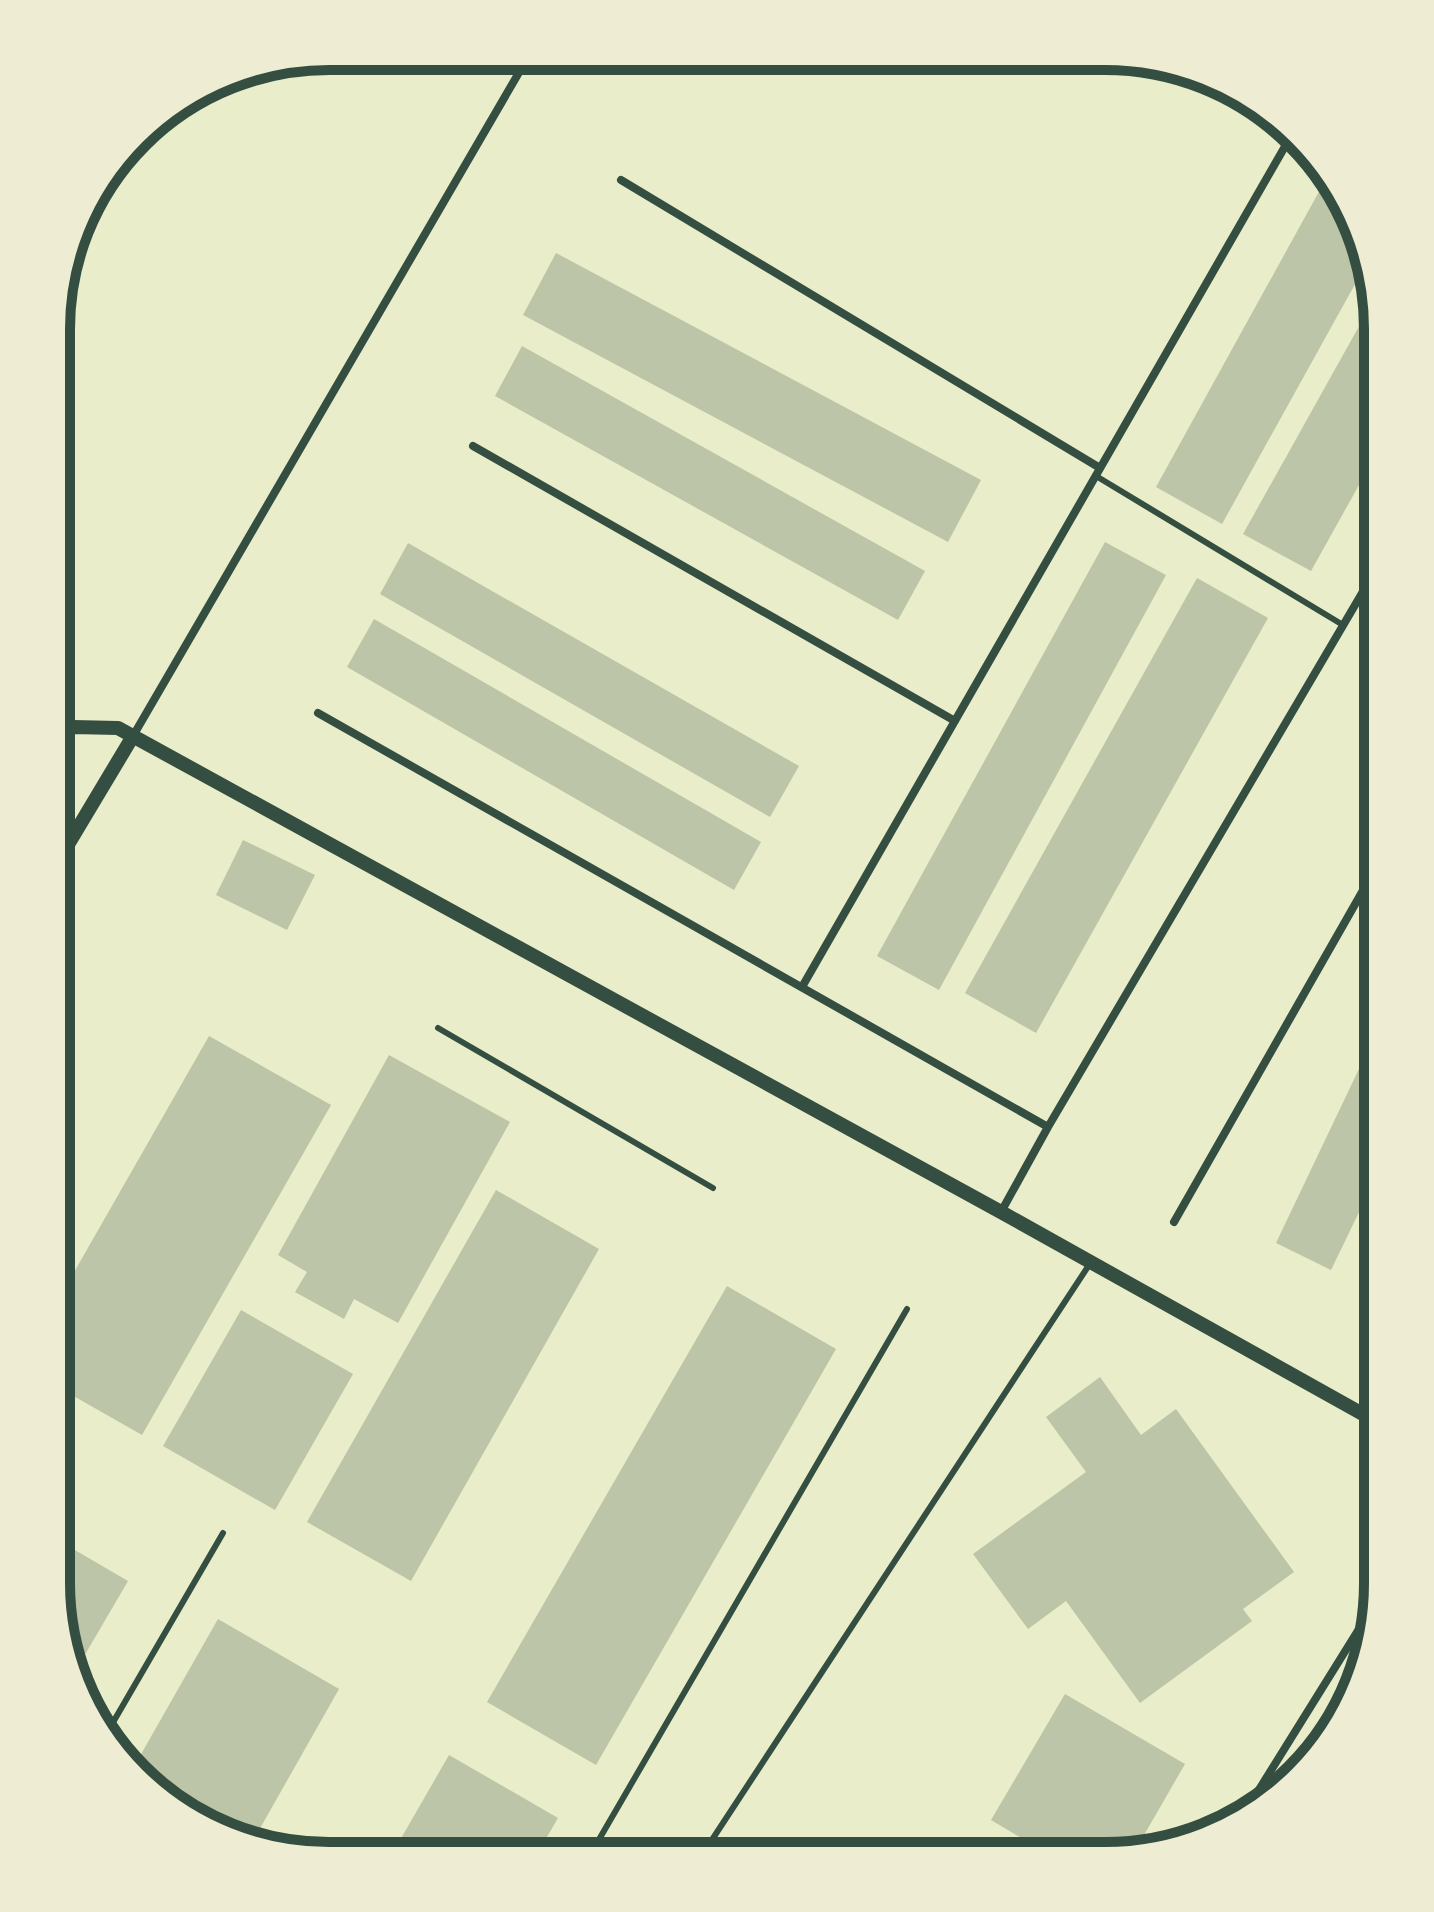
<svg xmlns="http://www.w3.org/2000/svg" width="1434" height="1912" font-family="Helvetica,sans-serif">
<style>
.building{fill:#bcc5a7}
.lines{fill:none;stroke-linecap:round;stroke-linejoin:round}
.service{stroke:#344e41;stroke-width:6}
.minor{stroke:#344e41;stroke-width:8}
.tertiary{stroke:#344e41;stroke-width:14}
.rim{fill:none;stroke:#344e41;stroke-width:10}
</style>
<rect width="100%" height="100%" fill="#e9edc9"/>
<!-- building -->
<path class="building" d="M1326,179L1350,208L1364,268L1222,524L1156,487Z
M556,253L981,480L948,542L523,315Z
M1372,303L1378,328V451L1311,571L1243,534Z
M522,346L925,571L898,620L495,396Z
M1105,542L1166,575L939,990L877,956Z
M408,543L799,766L770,817L380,594Z
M1197,578L1268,618L1036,1033L965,993Z
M374,619L761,842L734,890L347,667Z
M243,840L315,875L287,930L216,895Z
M1378,1029V1173L1331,1270L1276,1243Z
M209,1036L331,1105L142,1435L56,1386L57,1302Z
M389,1055L510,1122L398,1323L354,1299L344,1319L295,1292L307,1272L278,1255Z
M496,1190L599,1249L411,1581L307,1522Z
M727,1286L836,1349L596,1765L487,1702Z
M241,1310L353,1374L275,1510L163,1446Z
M1100,1377L1141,1435L1176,1409L1294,1572L1243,1609L1252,1621L1140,1703L1066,1601L1028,1629L973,1554L1086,1472L1046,1417Z
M56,1539L128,1581L76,1670L56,1584Z
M218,1619L339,1689L254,1839L177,1810L136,1763Z
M1065,1694L1185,1764L1136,1849L1106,1856H1052L991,1820Z
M449,1755L558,1818L537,1854H392Z"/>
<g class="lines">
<!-- service -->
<path class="service" d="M1096,476L1343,625
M438,1028L713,1188
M108,1731L223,1533
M590,1855L907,1309
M702,1855L1091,1262"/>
<!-- minor -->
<path class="minor" d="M621,180L1100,468
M473,446L955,721
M318,713L1048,1127
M133,736L528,57
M802,987L1291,136
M1001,1212L1048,1127L1378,566
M1174,1222L1378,864
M1247,1809L1377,1600"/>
<!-- tertiary -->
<path class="tertiary" d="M58,735L73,727L118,728L1001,1212L1377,1422
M57,863L133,736"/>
</g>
<!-- crop -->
<path d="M0 0H1434V1912H0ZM329 70H1105A259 259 0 0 1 1364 329V1583A259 259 0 0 1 1105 1842H329A259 259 0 0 1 70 1583V329A259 259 0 0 1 329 70Z" fill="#eeecd3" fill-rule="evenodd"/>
<path class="rim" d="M329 70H1105A259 259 0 0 1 1364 329V1583A259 259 0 0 1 1105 1842H329A259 259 0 0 1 70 1583V329A259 259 0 0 1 329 70Z"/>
</svg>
